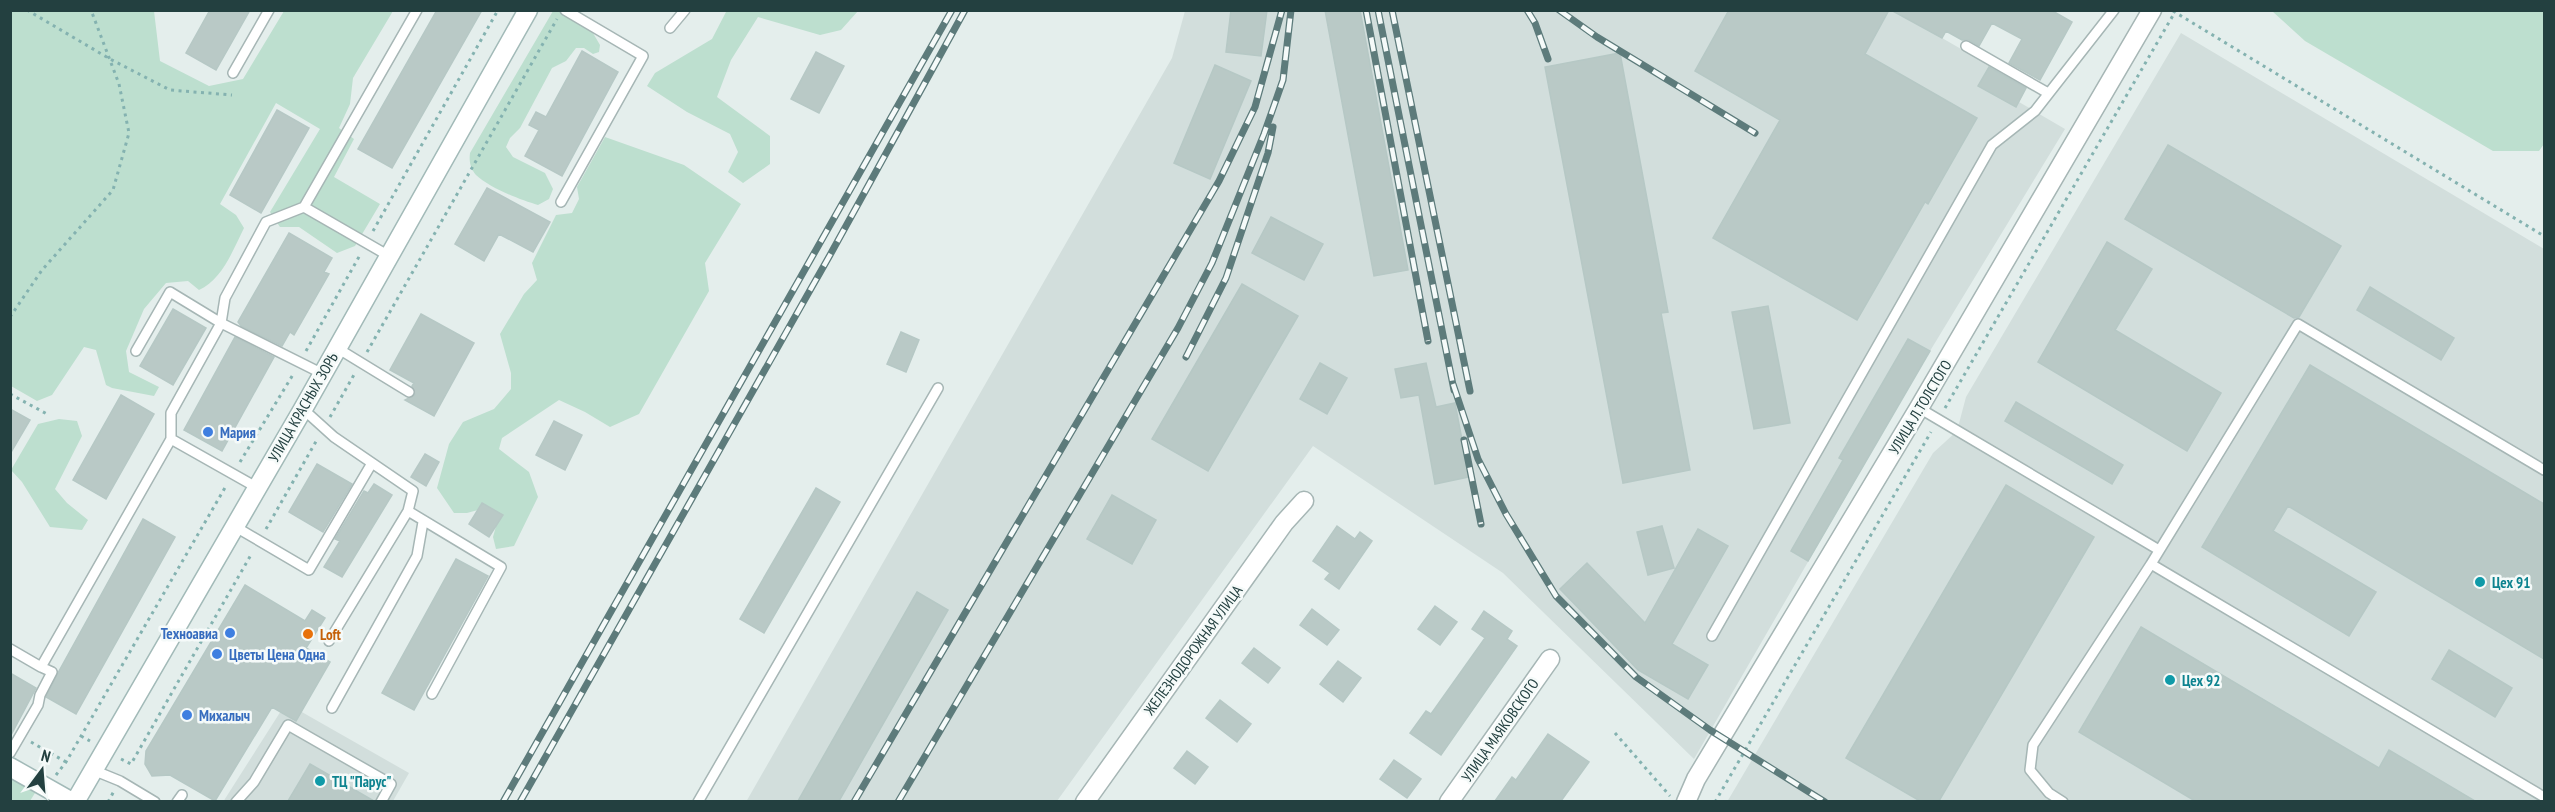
<svg xmlns="http://www.w3.org/2000/svg" width="2555" height="812" font-family="'PT Sans Narrow',sans-serif">
<style>
.built{fill:#d2dedc}
.green{fill:#bddfcf}
.building{fill:#b9c9c6;stroke:#b6c8c5;stroke-width:1.5}
.lines{fill:none;stroke-linecap:round;stroke-linejoin:round}
.lane-casing{stroke:#a6b6b5;stroke-width:12}
.street-casing{stroke:#a6b6b5;stroke-width:21}
.secondary-casing{stroke:#a2bab8;stroke-width:21}
.path{stroke:#84b2b0;stroke-width:3;stroke-dasharray:3 4.5;stroke-linecap:butt}
.lane{stroke:#fff;stroke-width:9}
.street{stroke:#fff;stroke-width:18}
.secondary{stroke:#fff;stroke-width:18}
.rail-casing{stroke:#5d7b7b;stroke-width:7}
.rail{stroke:#f5faf9;stroke-width:4.5;stroke-dasharray:14;stroke-linecap:butt}
.shop-dot{fill:#3f7fe0;stroke:#f5faf9;stroke-width:2}
.culture-dot{fill:#0f9aa8;stroke:#f5faf9;stroke-width:2}
.food-dot{fill:#e8710a;stroke:#f5faf9;stroke-width:2}
.labels{text-anchor:middle;dominant-baseline:central;stroke-width:5;stroke-linejoin:round;paint-order:stroke}
.street-label{font-size:15px;fill:#234040;stroke:#f5faf9}
.shop-label{font-size:15px;font-weight:bold;fill:#366cbe;stroke:#f5faf9;text-anchor:start}
.culture-label{font-size:15px;font-weight:bold;fill:#0d838f;stroke:#f5faf9;text-anchor:start}
.food-label{font-size:15px;font-weight:bold;fill:#c56008;stroke:#f5faf9;text-anchor:start}
</style>
<rect width="100%" height="100%" fill="#e4eeec"/>
<!-- built -->
<path class="built" d="M1185,11H1957L1942,38L2027,87L2019,102L2065,129L1930,351L1694,759L1503,573L1313,446L1057,801L746,802L1172,58Z
M2181,33L2544,249V801L1727,802L1933,453L1957,431L1966,397Z
M286,703L409,773L393,801L223,802Z"/>
<!-- green -->
<path class="green" d="M727,10L858,11L841,30L820,35L758,17L731,60L717,97L770,136V164L743,183L728,172L738,152L730,134L687,112L647,86L655,73L712,39Z
M11,11H154L160,61L209,86L243,79L284,11H393L353,78L350,104L339,128L354,139L334,177L380,204L355,246L337,253L299,227H280L270,212L320,129L276,103L220,204L236,215L244,228C233,250 222,280 199,290L188,281L166,283L144,309L126,351L129,372L159,387L154,396L112,388L106,385L96,350L84,347L52,395L37,401L11,386Z
M553,11H580L600,45L599,52L593,54L584,48H576L566,61L552,68L520,128L510,138L506,147L513,157L545,173L553,189L549,199L538,205C520,200 490,188 476,175C470,168 469,161 470,153Z
M2272,11H2544V144L2539,151H2493L2305,41Z
M605,137L684,165L741,204L705,263L709,291L639,414L610,427L585,412L559,400L502,438L499,449L529,472L538,497L514,546L496,549L493,537L498,519L485,508L467,513H454L437,488L449,444L463,422L494,409L511,389V373L500,334L524,294L537,280L532,263L556,215L572,213L579,199L577,187Z
M59,419L77,421L82,436L55,489L67,503L88,520L82,530L50,527L22,482L11,470L38,424Z
M11,778L35,793L30,801H11Z"/>
<!-- building -->
<path class="building" d="M210,10H250L216,70L186,53Z
M437,10H482L392,168L358,149Z
M1231,10H1267L1261,56L1226,52Z
M1325,10H1360L1408,270L1374,276Z
M1729,10H1889L1865,54L1977,118L1928,204L1925,202L1857,320L1713,238L1780,120L1695,71Z
M1891,10H2051L2072,22L2040,80L2009,63L2022,39L1992,23L1979,46L1969,40H1962L1946,31L1942,38Z
M582,51L618,72L562,176L525,156L539,130L529,125L536,112L546,117Z
M816,52L844,66L819,113L791,99Z
M1620,53L1668,312L1661,313L1690,470L1623,483L1545,67Z
M1215,65L1251,81L1210,179L1174,163Z
M1989,67L2026,88L2016,107L1978,86Z
M277,110L309,128L261,213L230,195Z
M2168,145L2341,246L2299,317L2294,318L2125,219Z
M487,188L550,222L533,252L499,234L484,261L455,244Z
M1271,217L1323,244L1304,280L1252,253Z
M289,233L332,258L324,272L329,274L294,335L290,332L282,346L241,326L238,322Z
M2107,242L2152,269L2115,330L2221,393L2187,451L2038,362Z
M1242,284L1298,316L1208,471L1152,439Z
M2370,287L2454,338L2441,360L2357,310Z
M1768,306L1790,423L1754,429L1732,312Z
M173,309L206,328L173,385L140,366Z
M421,314L474,343L434,416L405,400L415,395L412,386L414,383L390,370Z
M901,332L919,340L906,372L887,364Z
M235,337L274,357L222,451L184,430Z
M1908,339L1930,351L1808,561L1791,551L1843,460L1839,458Z
M1320,363L1347,378L1327,414L1300,399Z
M1426,363L1436,407L1455,403L1469,477L1435,484L1419,395L1401,398L1395,369Z
M2310,365L2544,504V659L2288,506L2273,531L2376,592L2349,636L2202,547Z
M121,395L154,414L106,499L73,480Z
M2016,402L2123,465L2112,484L2005,421Z
M10,409L30,420L10,454Z
M554,421L582,435L565,470L536,455Z
M425,454L439,462L426,486L411,477Z
M317,464L352,484L323,532L289,512Z
M374,484L392,495L342,577L324,567L340,541L335,539L364,491L368,493Z
M2006,485L2094,537L1939,801H1920L1846,758Z
M816,488L840,502L764,633L740,619Z
M1112,495L1156,520L1132,564L1087,539Z
M482,503L503,515L489,537L469,524Z
M143,519L175,537L76,714L46,697L59,671Z
M1337,526L1355,539L1360,532L1372,541L1339,589L1325,579L1330,573L1313,561Z
M1662,526L1674,568L1648,575L1637,532Z
M1698,529L1728,546L1672,644L1708,665L1688,699L1638,670L1560,589L1587,563L1645,623Z
M456,559L488,576L414,710L382,693Z
M245,585L305,621L312,610L325,618L306,648L330,662L296,721L272,707L215,801L170,775L152,776L145,764L146,751Z
M917,592L948,610L839,801H798Z
M1435,606L1457,622L1440,645L1418,629Z
M1312,609L1339,630L1327,645L1300,625Z
M1484,611L1512,631L1507,639L1517,646L1441,755L1410,733L1426,711L1431,714L1485,638L1472,629Z
M2141,627L2379,768L2389,750L2475,801H2195L2079,732Z
M1254,648L1280,668L1268,683L1242,663Z
M2449,650L2512,688L2495,717L2432,679Z
M1338,661L1361,678L1343,702L1320,684Z
M10,673L36,688L10,737Z
M1220,700L1251,724L1237,742L1206,718Z
M1548,734L1589,762L1561,801H1495L1512,777L1516,780Z
M1187,751L1208,767L1195,784L1174,768Z
M1394,760L1421,779L1407,798L1380,779Z
M310,764L374,801H288Z"/>
<g class="lines">
<defs>
<path id="lane" d="M670,28L685,10
M1966,46L2048,93
M233,73L269,10
M561,202L643,56L565,10
M389,256L304,207L417,10
M337,348L409,392
M136,351L170,292L221,323L323,374
M1919,408L2159,550
M303,409L334,437L413,491L408,511L329,641
M171,439V413L221,323L225,298L266,222L304,207
M2544,470L2298,324L2151,564L2544,797
M408,511L501,567L432,694
M234,526L309,570L372,463
M1712,636L1992,145L2035,111L2114,10
M10,649L41,667L171,439L256,487
M332,708L417,556L423,522
M10,753L38,705L40,695L52,672L41,667
M93,770L120,781L155,802
M177,802L182,795
M236,802L254,782L288,725L391,784L381,802
M698,802L938,388
M2063,802L2049,793L2030,770L2033,745L2151,564"/>
<path id="street" d="M1085,802L1284,523L1304,501
M1449,802L1550,659
M1686,802L1696,779L1919,408L2152,10"/>
<path id="secondary" d="M10,767L72,802
M75,802L303,409L528,10"/>
</defs>
<!-- lane casing -->
<use href="#lane" class="lane-casing"/>
<!-- street casing -->
<use href="#street" class="street-casing"/>
<!-- secondary casing -->
<use href="#secondary" class="secondary-casing"/>
<!-- path -->
<path class="path" d="M27,10L110,59L170,90L232,95
M2173,11L2544,236
M373,231L498,10
M10,317L42,270L113,190L129,133L119,84L91,10
M306,351L360,255
M367,352L557,19
M10,394L47,414
M1945,408L2175,12
M330,417L355,373
M240,462L294,373
M266,529L318,438
M1615,733L1670,796
M81,736L90,741
M31,742L66,762
M121,759L131,764L252,553
M56,775L66,762L226,486
M108,802L114,791
M1715,802L1931,432"/>
<!-- lane -->
<use href="#lane" class="lane"/>
<!-- street -->
<use href="#street" class="street"/>
<!-- secondary -->
<use href="#secondary" class="secondary"/>
<defs>
<path id="rail" d="M1366,10L1428,341
M1378,10L1454,390
M1392,10L1470,391
M1527,10L1535,23L1548,59
M1559,10L1597,37L1755,133
M1186,357L1226,278L1268,153L1273,127
M1453,384L1478,459L1506,514L1556,596L1636,677L1710,730L1825,802
M1464,440L1481,524
M503,802L952,10
M520,802L830,255L965,10
M854,802L1219,181L1255,107L1282,10
M898,802L1178,328L1212,263L1264,134L1283,80L1291,10"/>
</defs>
<!-- rail casing -->
<use href="#rail" class="rail-casing"/>
<!-- rail -->
<use href="#rail" class="rail"/>
</g>
<!-- markers -->
<g class="shop-dot">
<circle cx="208" cy="432" r="6"/>
<circle cx="230" cy="633" r="6"/>
<circle cx="217" cy="654" r="6"/>
<circle cx="187" cy="715" r="6"/>
</g>
<g class="culture-dot">
<circle cx="2480" cy="582" r="6"/>
<circle cx="2170" cy="680" r="6"/>
<circle cx="320" cy="781" r="6"/>
</g>
<circle class="food-dot" cx="308" cy="634" r="6"/>
<g class="labels">
<!-- street labels -->
<g class="street-label">
<text transform="translate(303 407) rotate(-60)">УЛИЦА КРАСНЫХ ЗОРЬ</text>
<text transform="translate(1920 407) rotate(-59)">УЛИЦА Л.ТОЛСТОГО</text>
<text transform="translate(1193 650) rotate(-54)">ЖЕЛЕЗНОДОРОЖНАЯ УЛИЦА</text>
<text transform="translate(1500 730) rotate(-55)">УЛИЦА МАЯКОВСКОГО</text>
</g>
<!-- shop labels -->
<g class="shop-label">
<text x="220" y="432">Мария</text>
<text x="218" y="633" text-anchor="end">Техноавиа</text>
<text x="229" y="654">Цветы Цена Одна</text>
<text x="199" y="715">Михалыч</text>
</g>
<!-- culture labels -->
<g class="culture-label">
<text x="2492" y="582">Цех 91</text>
<text x="2182" y="680">Цех 92</text>
<text x="332" y="781">ТЦ "Парус"</text>
</g>
<!-- food labels -->
<g class="food-label">
<text x="320" y="634">Loft</text>
</g>
</g>
<!-- border -->
<rect width="2555" height="812" fill="none" stroke="#234040" stroke-width="24"/>
<!-- north arrow -->
<g transform="translate(42 770) rotate(16)" stroke="#f5faf9" stroke-width="4.5" paint-order="stroke">
<path d="M0-4.5L10 22L0 15L-10 22Z" fill="#234040"/>
<text y="-9" font-size="16" font-weight="bold" text-anchor="middle" fill="#234040">N</text>
</g>
</svg>
